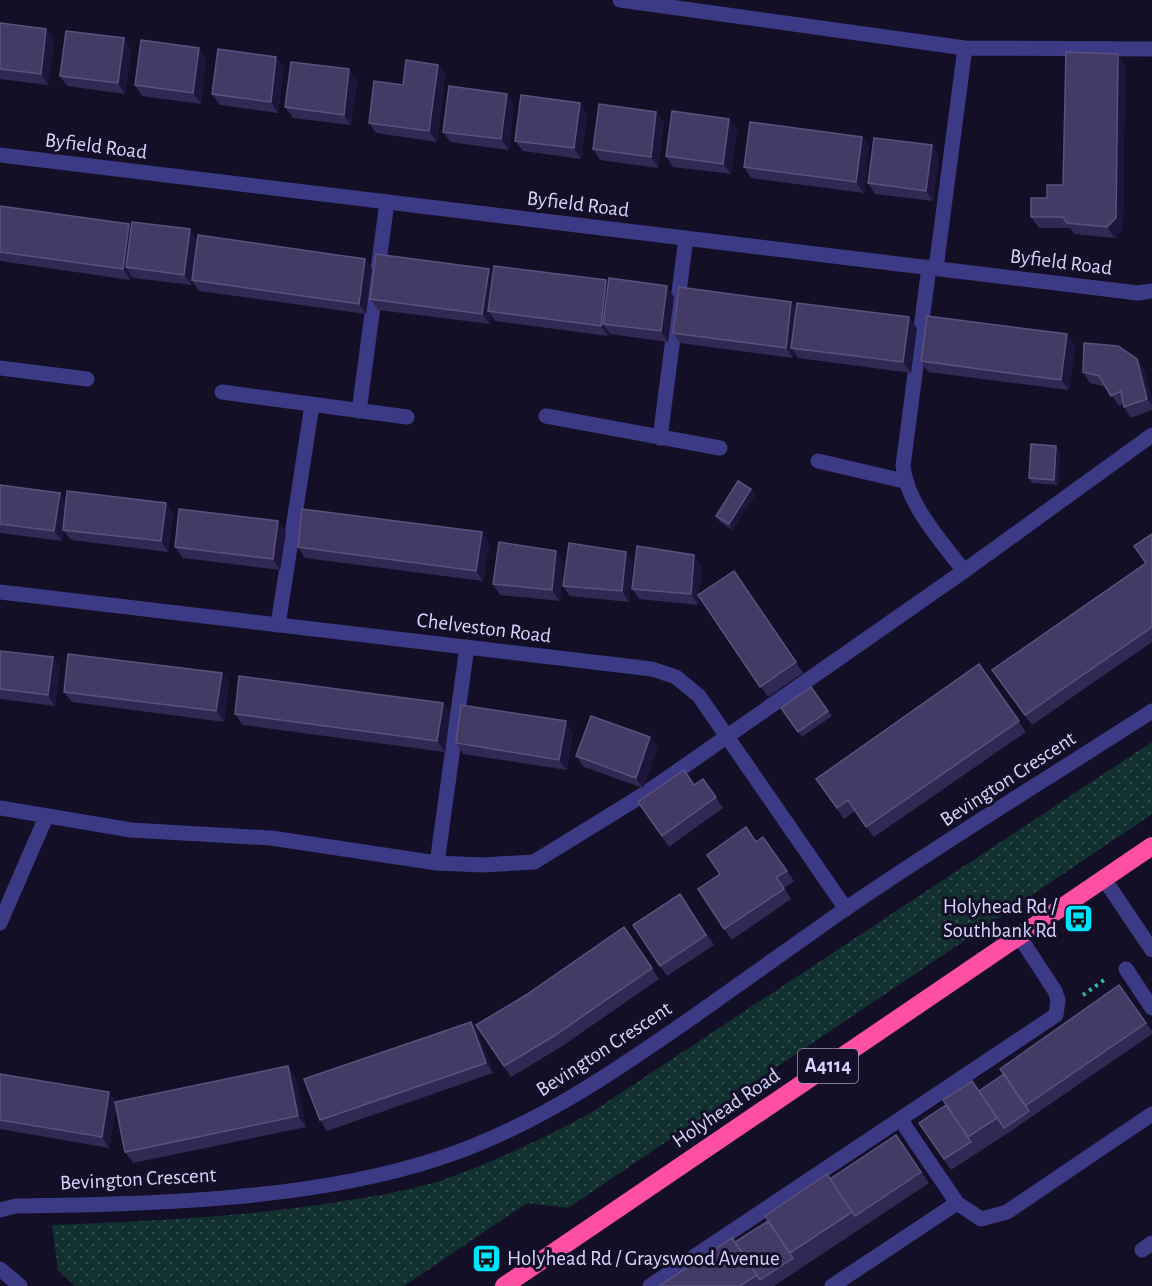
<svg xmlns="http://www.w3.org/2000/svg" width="1152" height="1286" font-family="'Alegreya Sans',sans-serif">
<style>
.grass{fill:url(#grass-dots)}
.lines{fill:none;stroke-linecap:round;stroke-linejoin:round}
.path{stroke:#2fb8b0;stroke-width:4;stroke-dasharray:3 4.5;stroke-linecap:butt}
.lane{stroke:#3d3a85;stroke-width:15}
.street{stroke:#3d3a85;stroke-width:15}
.highway{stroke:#ff4fa3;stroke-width:18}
.wall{fill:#312854}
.shaded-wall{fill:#1d163a}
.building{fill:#433a66;stroke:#5a527e;stroke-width:1.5}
.labels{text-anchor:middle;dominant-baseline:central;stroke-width:6;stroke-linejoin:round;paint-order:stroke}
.shield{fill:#130f26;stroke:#9e99be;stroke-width:1.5}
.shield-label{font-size:20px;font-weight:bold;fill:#d9d4ff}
.street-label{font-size:21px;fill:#d9d4ff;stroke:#130f26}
.poi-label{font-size:21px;fill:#d9d4ff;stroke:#130f26;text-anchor:end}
</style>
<defs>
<pattern id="grass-dots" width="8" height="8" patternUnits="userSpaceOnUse" patternTransform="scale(1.5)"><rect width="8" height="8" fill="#12302f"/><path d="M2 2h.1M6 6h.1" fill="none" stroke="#344d4e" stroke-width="1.8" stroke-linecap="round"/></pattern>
</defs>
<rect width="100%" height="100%" fill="#130f26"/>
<!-- grass -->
<path class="grass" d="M1152,742V814L568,1208L527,1203L404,1286H75L58,1270L52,1225C148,1221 243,1217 337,1202C371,1197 407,1191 440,1181C492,1163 540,1140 589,1114Z"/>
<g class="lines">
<!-- path -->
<path class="path" d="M1083,995L1104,980"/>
<!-- lane -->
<path class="lane" d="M620,0L965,48L1152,49
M929,267L903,466C907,504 941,541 964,571
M936,268L965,48
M0,368L87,379
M222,392L407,417
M359,411L387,202
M546,416L720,448
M660,438L686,238
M818,461L904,481
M278,625L312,405
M0,808L131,830L271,838L437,863L482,865L534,862L646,793L964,571L1152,435
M437,863L467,647
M1104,879L1152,950
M0,923L46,817
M1126,969L1152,1008
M957,1203L981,1219L1007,1212L1152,1114
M1142,1250L1152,1243
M650,1286L1056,1015L1058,1000L1055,991L1019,936
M832,1286L957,1203L900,1119"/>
<!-- street -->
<path class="street" d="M0,155L1138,293L1152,291
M0,592L652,669L676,677L699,696L846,909
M0,1210L16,1206C150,1204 311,1201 440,1158C532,1128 611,1074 690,1019C740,983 791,948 841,912C942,842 1049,778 1152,711
M0,1269L20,1286"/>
<!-- highway -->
<path class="highway" d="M504,1286L1152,846"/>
</g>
<!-- wall -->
<path class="wall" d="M0,23L54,40L48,85L0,79Z
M131,49L125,94L67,86L60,76Z
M276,57L284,67L278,113L220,105L212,94Z
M206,58L201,104L142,96L135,85Z
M438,65L445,75L437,142L376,133L369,123L403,85Z
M1125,65L1123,228L1115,238L1074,234L1070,228H1039L1031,217L1047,198L1063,185Z
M357,80L351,125L293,118L285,107Z
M507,94L514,105L509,150L450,142L443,132Z
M656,112L664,122L658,168L600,160L593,149Z
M587,114L581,159L523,151L515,141Z
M737,129L731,174L673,167L666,156Z
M862,137L869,147L864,193L751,178L744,167Z
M932,145L939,156L933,201L875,194L868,183Z
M0,206L129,224L131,227L197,240L365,259L372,269L366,314L199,291L192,281V285L133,278L131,275L130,280L0,261Z
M489,269L493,275L608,283L674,297L668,342L610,334L609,332L608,336L495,321L491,315L490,324L378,310L370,299Z
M796,309L917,328L911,373L798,358L794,352L793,358L680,343L673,333Z
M1075,345L1069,390L928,372L921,361Z
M1137,359L1144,369L1152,399V410L1131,418L1124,407L1123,404L1119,406L1106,387L1090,383L1083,372Z
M1056,446L1060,452L1058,485L1032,483L1029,478Z
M0,485L60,493L66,502L166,503L173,514L168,552L71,540L63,530L62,541L0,533Z
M751,489L755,495L732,530L720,522L716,516Z
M286,532L280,570L183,558L175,547Z
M482,532L489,543L483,581L305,558L298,547Z
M1152,534V642L1032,725L992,670L1146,563Z
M563,561L560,601L500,595L493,584Z
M633,562L629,602L570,596L563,586Z
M702,565L699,595L734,571L803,673L768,697L699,597L698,605L639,599L632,589Z
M0,651L53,657L60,667L55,706L0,699Z
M979,664L1026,732L874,837L855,811L844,819L816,779Z
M229,683L224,722L72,702L64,692Z
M811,687L832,716L802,737L781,708Z
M443,703L450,713L445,752L243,725L235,714Z
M573,732L567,770L463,754L456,743Z
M650,737L658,747L643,788L584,767L576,756Z
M703,779L723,808L669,847L638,802L694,785Z
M763,837L794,881L784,888L791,899L732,940L724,929L720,874L757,842Z
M687,905L714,945L667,976L660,966Z
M624,927L659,979L561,1047L511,1077L476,1025L526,995Z
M1119,985L1152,1031V1034L1008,1133L951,1170L919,1123L946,1105L979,1091L1004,1074Z
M471,1022L478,1032L493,1073L327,1131L320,1120Z
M0,1074L116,1102L295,1076L306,1127L133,1163L125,1152L116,1106L109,1148L0,1129Z
M896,1135L929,1183L774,1286H659L735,1243Z"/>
<!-- shaded-wall -->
<path class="shaded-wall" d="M46,29L54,40L48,85L41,74Z
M124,38L131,49L125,94L118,83Z
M199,48L206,58L201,104L193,93Z
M1118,54L1125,65L1123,228L1115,238L1107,227Z
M276,57L284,67L278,113L271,102Z
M438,65L445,75L437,142L429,131Z
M349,69L357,80L351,125L344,115Z
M507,94L514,105L509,150L501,139Z
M580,103L587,114L581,159L574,148Z
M656,112L664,122L658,168L651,157Z
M729,119L737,129L731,174L723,164Z
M862,137L869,147L864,193L856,182Z
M932,145L939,156L933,201L926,191Z
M129,224L137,235L126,267L131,275L130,280L123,269Z
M190,229L197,240L192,285L184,275Z
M365,259L372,269L366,314L359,304Z
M489,269L496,279L488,311L491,315L490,324L482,314Z
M606,280L614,291L603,324L609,332L608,336L601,326Z
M667,286L674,297L668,342L661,331Z
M791,302L799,313L791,348L794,352L793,358L786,348Z
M909,317L917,328L911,373L903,362Z
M1067,334L1075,345L1069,390L1061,380Z
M1137,359L1144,369L1152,399V405L1147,399Z
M1056,446L1060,452L1058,485L1054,480Z
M751,489L755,495L732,530L729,524Z
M60,493L67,504L62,541L54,531Z
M166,503L173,514L168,552L161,541Z
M278,521L286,532L280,570L273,559Z
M482,532L489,543L483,581L476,571Z
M556,551L563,561L560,601L552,590Z
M626,552L633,562L629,602L622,591Z
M694,555L702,565L698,605L691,594Z
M53,657L60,667L55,706L48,695Z
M222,673L229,683L224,722L216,711Z
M443,703L450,713L445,752L437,741Z
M566,721L573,732L567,770L559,760Z
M650,737L658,747L643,788L636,778Z
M471,1022L478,1032L493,1073L486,1063Z
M288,1066L295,1076L306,1127L298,1116Z
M109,1092L117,1103L109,1148L102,1137Z"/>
<!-- building -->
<path class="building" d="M0,23L46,29L41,74L0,69Z
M66,31L124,38L118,83L60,76Z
M141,40L199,48L193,93L135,85Z
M218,49L276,57L271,102L212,94Z
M1066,52L1118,54L1116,218L1107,227L1067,223L1063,217H1031V198H1047V185H1063Z
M406,60L438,65L429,131L369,123L374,81L403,85Z
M291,62L349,69L344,115L285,107Z
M449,86L507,94L501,139L443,132Z
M521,95L580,103L574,148L515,141Z
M599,104L656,112L651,157L593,149Z
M672,111L729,119L723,164L666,156Z
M750,122L862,137L856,182L744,167Z
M874,138L932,145L926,191L868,183Z
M0,206L129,224L123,269L0,252Z
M132,222L190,229L184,275L126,267Z
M198,235L365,259L359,304L192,280Z
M376,254L489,269L482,314L370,299Z
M494,266L606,280L601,326L488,311Z
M609,278L667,286L661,331L603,324Z
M679,287L791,302L786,348L673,333Z
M797,303L909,317L903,362L791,348Z
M927,316L1067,334L1061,380L921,361Z
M1084,343L1118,346L1137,359L1147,399L1124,407L1121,391L1111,396L1099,376L1083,372Z
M1031,444L1056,446L1054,480L1029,478Z
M738,481L751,489L729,524L716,516Z
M0,485L60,493L54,531L0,524Z
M67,491L166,503L161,541L63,530Z
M179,509L278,521L273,559L175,547Z
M302,509L482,532L476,571L298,547Z
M1152,534V627L1025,715L992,670L1146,563L1134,546Z
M499,542L556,551L552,590L493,584Z
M569,543L626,552L622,591L563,586Z
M637,546L694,555L691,594L632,589Z
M734,571L796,662L760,687L698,595Z
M0,651L53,657L48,695L0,689Z
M68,654L222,673L216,711L64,692Z
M979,664L1019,721L866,827L848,800L837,808L816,779Z
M239,676L443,703L437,741L235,714Z
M811,687L828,711L798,732L781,708Z
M461,705L566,721L559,760L456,743Z
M591,716L650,737L636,778L576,756Z
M684,770L694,785L703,779L716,797L662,836L638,802Z
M746,827L756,842L763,837L787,871L776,877L784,889L724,929L698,889L720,874L707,855Z
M680,894L706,935L660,966L633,925Z
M624,927L652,968L554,1036L504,1066L476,1025L526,995Z
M1119,985L1146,1023L1025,1106L1000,1069Z
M471,1022L486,1063L320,1120L304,1079Z
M288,1066L298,1116L125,1152L115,1102Z
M0,1074L109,1092L102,1137L0,1120Z
M1004,1074L1029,1111L1004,1128L979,1091Z
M972,1081L997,1118L968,1137L943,1100Z
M946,1105L971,1142L944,1159L919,1123Z
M896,1135L921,1172L855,1216L830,1179Z
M827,1174L852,1212L790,1253L765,1216Z
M768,1221L793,1258L760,1280L735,1242Z
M732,1238L757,1275L740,1286H659Z"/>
<!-- icons -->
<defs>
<symbol id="bus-square" viewBox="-11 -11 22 22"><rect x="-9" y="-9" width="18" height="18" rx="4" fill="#00e5ff" stroke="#130f26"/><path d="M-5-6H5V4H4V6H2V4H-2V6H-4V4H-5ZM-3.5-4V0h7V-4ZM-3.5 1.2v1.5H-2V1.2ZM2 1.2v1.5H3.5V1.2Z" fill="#111"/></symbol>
</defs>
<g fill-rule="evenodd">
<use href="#bus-square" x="1062" y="902" width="33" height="33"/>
<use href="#bus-square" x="470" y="1242" width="33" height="33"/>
</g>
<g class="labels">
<!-- shield labels -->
<rect class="shield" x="798" y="1049" width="60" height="34" rx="4.5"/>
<g class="shield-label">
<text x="828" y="1066">A4114</text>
</g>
<!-- street labels -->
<g class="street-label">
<text transform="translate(96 146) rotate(7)">Byfield Road</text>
<text transform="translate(578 204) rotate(7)">Byfield Road</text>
<text transform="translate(1061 262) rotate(7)">Byfield Road</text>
<text transform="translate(484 628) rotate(7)">Chelveston Road</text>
<text transform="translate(1008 779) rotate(-33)">Bevington Crescent</text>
<text transform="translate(604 1049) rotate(-33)">Bevington Crescent</text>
<text transform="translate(726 1108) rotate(-34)">Holyhead Road</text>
<text transform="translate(138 1179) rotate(-3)">Bevington Crescent</text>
</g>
<!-- poi labels -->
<g class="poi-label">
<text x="1057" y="906">Holyhead Rd /<tspan x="1057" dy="24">Southbank Rd</tspan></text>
<text x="507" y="1258" text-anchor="start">Holyhead Rd / Grayswood Avenue</text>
</g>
</g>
</svg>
